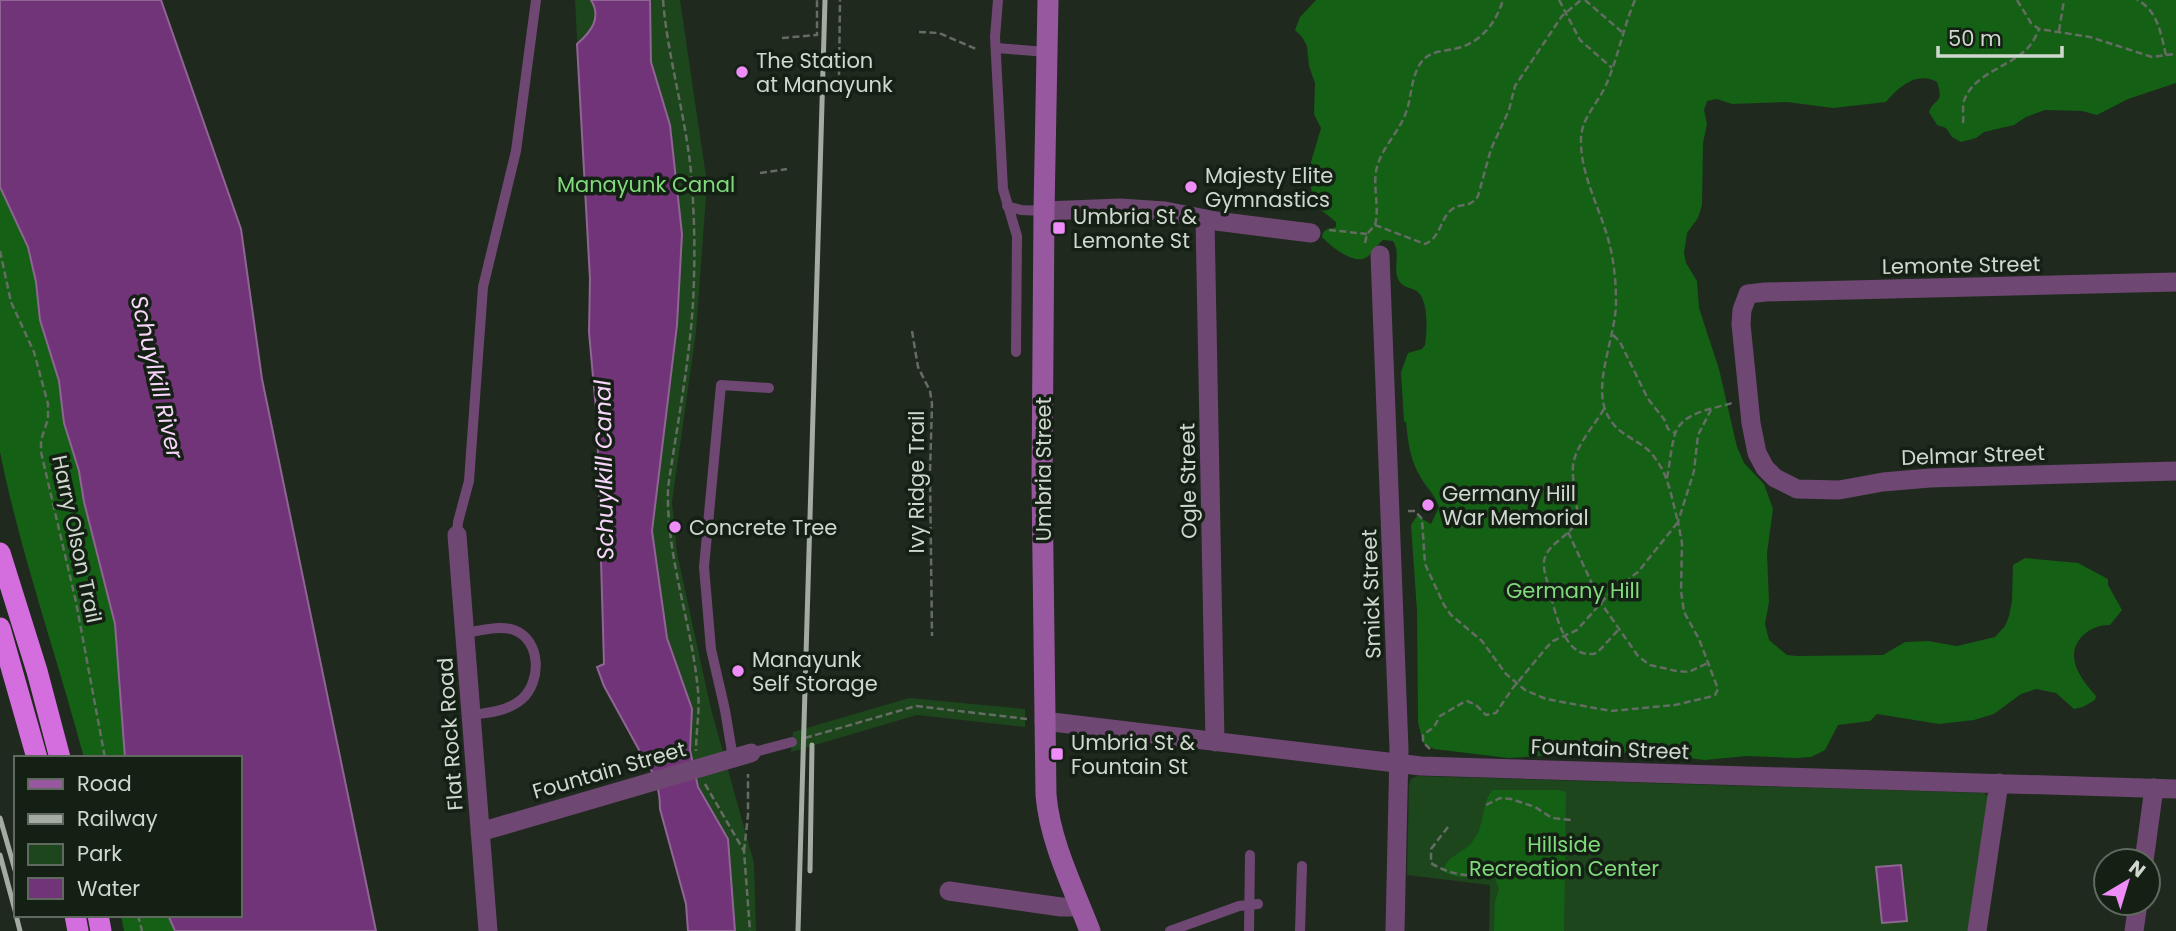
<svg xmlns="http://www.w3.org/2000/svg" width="2176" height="931" font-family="Poppins,sans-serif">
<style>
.green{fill:#1d461c}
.forest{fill:#146015}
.water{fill:#723479;stroke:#8e6593;stroke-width:2}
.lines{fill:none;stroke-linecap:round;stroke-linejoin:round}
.path{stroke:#646c63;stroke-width:2.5;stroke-dasharray:7 3.5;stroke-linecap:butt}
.lane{stroke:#6f4773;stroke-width:10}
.street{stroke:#6f4773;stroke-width:19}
.secondary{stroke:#98589f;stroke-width:21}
.highway{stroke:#d46edf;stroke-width:21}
.rail{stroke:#a3aba2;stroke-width:5}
.poi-dot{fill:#ee8cf8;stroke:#152014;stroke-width:2.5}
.labels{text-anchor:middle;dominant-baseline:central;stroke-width:7;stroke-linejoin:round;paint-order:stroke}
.poi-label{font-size:21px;fill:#d0d7cf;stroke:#152014;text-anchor:start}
.park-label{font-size:21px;fill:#7fdb7b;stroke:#152014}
.street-label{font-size:21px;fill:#d0d7cf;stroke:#152014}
.water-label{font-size:23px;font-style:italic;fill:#f8d5fb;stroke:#152014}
</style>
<rect width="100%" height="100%" fill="#1f291e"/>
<!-- green -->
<path class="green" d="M575,0H680L707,183L696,332L672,502L677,553L711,709L754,863L756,931H688L686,904L660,809C660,790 656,774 644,759L604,686L597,667L604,664L597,421L589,332L590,279Z
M909,698L1025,709V727L917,715L791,752L793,732Z
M1417,776L1984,793L1988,797L1971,931H1489L1490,885L1407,875L1409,785L1411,779Z"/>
<!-- forest -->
<path class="forest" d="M1316,0H2176V83L2128,99L2097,115L2082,111L2045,110L2026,117L2014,125L1984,132L1976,138L1961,142L1952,137L1946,128L1937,125L1929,112C1936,96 1944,105 1937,82C1916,71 1899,87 1886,102L1833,108L1787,102L1732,104L1717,99L1707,101L1704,110L1707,124L1703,143L1702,205L1698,218L1687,233L1684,253L1686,263L1697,281L1699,308L1719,369L1737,447L1744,463L1764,484L1773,509L1767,553L1769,602L1765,624L1769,640L1787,655L1797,656L1883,655L1905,642L1928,641L1957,646L1995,637L2005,626L2009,616L2012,601L2013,565L2025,558L2078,563L2108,579V585L2122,610L2110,625C2091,624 2069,641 2075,663C2078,675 2088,687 2096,696L2095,700L2083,707L2074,709L2056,693L2036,689L2021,694L1994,714L1974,720L1939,724L1877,714L1870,721L1838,725L1825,750L1811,757L1796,758L1746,756L1705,760L1645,753H1591L1508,758L1434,749L1423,743L1418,722L1417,611L1411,525L1417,516L1431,524L1439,507C1435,495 1427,488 1421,478C1410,460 1408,442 1406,422H1404L1401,372L1408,353L1422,349L1425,345C1427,331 1429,301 1417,291C1410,287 1402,288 1398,279C1393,267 1401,253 1393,241L1383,240C1377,245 1373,253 1367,257C1355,266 1330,246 1322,237C1323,228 1328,230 1336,227V222L1320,209L1312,196L1309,169L1321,128L1314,114L1315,83L1309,66L1307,46L1302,37L1295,30L1300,17Z
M0,187L28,247L36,282L40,320L59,381L64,423L79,471L84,502L115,624L125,758H84C57,656 21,556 0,452Z
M1492,790H1559L1566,792L1564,931H1494L1495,902L1499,889L1494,875L1491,874C1474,878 1458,880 1443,871C1446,856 1464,853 1473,841C1485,826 1481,805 1492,790Z
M121,915H168L175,931H124Z"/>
<!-- water -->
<path class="water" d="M0,0H161L241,229L262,379L376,931H175L168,915H240V758H125L115,624L84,502L79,471L64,423L59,381L40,320L36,282L28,247L0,187Z
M591,0H650L651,62L670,125L682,234L677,325L652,531L667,638L692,709L690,750L698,787L728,839L735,931H688L686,904L660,809C660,790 656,774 644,759L604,686L597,667L604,664L597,421L589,332L590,279L577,44C591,32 602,18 591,0Z
M1901,865L1907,921L1882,923L1876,867Z"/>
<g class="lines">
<!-- path -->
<path class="path" d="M663,0C668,62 688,122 692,185C694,215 695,246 694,276C693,346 678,418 668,488C666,558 692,623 698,691C700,711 696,731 696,751
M1559,0L1580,40L1612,68
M1585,0L1622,32
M2017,0L2031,23L2039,29L2090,37L2152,57L2166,55C2161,35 2158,10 2137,0
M2059,31L2064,0
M919,32L939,33L976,49
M782,38L817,35V0
M2166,55L2176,54
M839,75L840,0
M1963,123C1964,116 1962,108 1964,101C1974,71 2014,67 2031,44C2034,40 2037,34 2039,29
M760,173L787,169
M1375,225C1380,206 1372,186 1377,167C1382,148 1398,133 1405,115C1412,99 1410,80 1420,64C1429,50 1443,52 1458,48C1481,42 1496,23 1503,0
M1329,230L1367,234
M1365,243L1367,234L1375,225L1425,244C1439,239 1440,222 1449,212C1459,201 1469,210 1478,196L1491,149L1509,110L1515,86L1562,16L1581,0
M0,251L11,302L34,352L48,404V419L41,440V452L76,602L105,758
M912,331L918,367L930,391L932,404L930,473L932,636
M1613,335L1620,342L1648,399L1664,419L1668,429L1675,433
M1604,409C1595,424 1579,442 1574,460C1569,479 1582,511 1575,524C1567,538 1547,544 1544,561C1543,571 1548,583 1550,593C1556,614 1565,662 1597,653L1620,628
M1667,478C1670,463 1671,447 1675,434C1682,412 1713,409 1732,403
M1408,511H1415L1422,519L1425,564L1444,605L1451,615L1482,641L1506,674L1525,690L1546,699L1611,711L1675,705L1709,697L1715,695L1718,689L1699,639L1684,612L1681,591L1682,543L1678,522L1694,471L1698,435L1711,410
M1568,532L1601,603L1638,656L1650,665L1676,671L1689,672L1708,663
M805,738L916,706L1027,719
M1430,749L1423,742V735L1434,727L1440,716L1464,702L1467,701L1476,705L1486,715L1496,713L1512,689L1547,647L1553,641L1577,630L1609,594L1638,572L1678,522C1672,500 1669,476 1655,458C1641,437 1613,438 1604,406C1596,376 1616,334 1616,302C1616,277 1613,252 1605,229C1596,201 1581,172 1581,142C1580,119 1597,105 1606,85C1618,58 1623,28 1635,0
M705,784L744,851L750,931
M1486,805L1500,798L1511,799L1535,807L1552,818L1571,820
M1448,827L1431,849V863C1449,875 1472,877 1492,876
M744,851L748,815V774
M138,915L142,931"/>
<!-- lane -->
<path class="lane" d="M998,0L995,37L1003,189L1017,236L1016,352
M997,48L1046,52
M1007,206L1021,210L1044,211
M457,535L458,522L469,481L483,287L516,151L536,0
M465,633C479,631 500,625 514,630C541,640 542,681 522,699C508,711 489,713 471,715
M751,753L792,742
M733,758L725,710L711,649L704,567L721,385L769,388
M1170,931L1239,906L1258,904
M1249,931L1250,855
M1300,931L1302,866"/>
<!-- street -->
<path class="street" d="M1044,211L1120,208L1165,211L1216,221L1311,233
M1205,219L1215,742
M1380,255L1399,749L1395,931
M2176,282L1765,292L1748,294L1742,310L1741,324L1751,423L1757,453L1765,468L1775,478L1797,489L1839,490L1883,482L1930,478L2176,471
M457,535L488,931
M1044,721L1421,766L2176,789
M480,832L751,753
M2144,861L2154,788
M949,891L1061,907H1081
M1977,931L1999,783
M2134,931L2138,903"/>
<!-- secondary -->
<path class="secondary" d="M1048,0L1044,211L1042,482L1046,795C1050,842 1073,887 1090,931"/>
<!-- highway -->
<path class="highway" d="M0,553L37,671L60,758
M0,628L37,758
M75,915L78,931
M98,915L101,931"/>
<!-- rail -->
<path class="rail" d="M0,818L15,870
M0,855L16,914
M810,871L812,745
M16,915L20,931
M798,931L825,0"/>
</g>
<!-- markers -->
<g class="poi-dot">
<circle cx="742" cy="72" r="7"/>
<circle cx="1191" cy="187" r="7"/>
<rect x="1052" y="221" width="14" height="14" rx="3.5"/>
<circle cx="1428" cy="505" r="7"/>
<circle cx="675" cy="527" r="7"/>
<circle cx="738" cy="671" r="7"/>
<rect x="1050" y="747" width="14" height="14" rx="3.5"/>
</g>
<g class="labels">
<!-- poi labels -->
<g class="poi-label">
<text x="756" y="60">The Station<tspan x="756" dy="24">at Manayunk</tspan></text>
<text x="1205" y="175">Majesty Elite<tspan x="1205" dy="24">Gymnastics</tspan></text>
<text x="1073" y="216">Umbria St &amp;<tspan x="1073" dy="24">Lemonte St</tspan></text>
<text x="1442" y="493">Germany Hill<tspan x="1442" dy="24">War Memorial</tspan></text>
<text x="689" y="527">Concrete Tree</text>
<text x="752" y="659">Manayunk<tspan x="752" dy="24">Self Storage</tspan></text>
<text x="1071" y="742">Umbria St &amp;<tspan x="1071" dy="24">Fountain St</tspan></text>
</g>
<!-- park labels -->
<g class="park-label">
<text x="646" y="184">Manayunk Canal</text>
<text x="1573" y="590">Germany Hill</text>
<text x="1564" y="844">Hillside<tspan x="1564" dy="24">Recreation Center</tspan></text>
</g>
<!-- street labels -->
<g class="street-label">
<text transform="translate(1961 265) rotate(-1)">Lemonte Street</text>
<text transform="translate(1973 455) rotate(-2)">Delmar Street</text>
<text transform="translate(1043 469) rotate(-90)">Umbria Street</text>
<text transform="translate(1188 481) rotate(-91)">Ogle Street</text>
<text transform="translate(916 482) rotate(-90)">Ivy Ridge Trail</text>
<text transform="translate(77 539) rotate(78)">Harry Olson Trail</text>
<text transform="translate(1371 594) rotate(-92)">Smick Street</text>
<text transform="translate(450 734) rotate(-94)">Flat Rock Road</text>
<text transform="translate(1610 749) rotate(2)">Fountain Street</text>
<text transform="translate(609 770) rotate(-16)">Fountain Street</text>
</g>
<!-- water labels -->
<g class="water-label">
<text transform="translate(157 377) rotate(77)">Schuylkill River</text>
<text transform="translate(604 470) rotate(-91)">Schuylkill Canal</text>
</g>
</g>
<!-- legend -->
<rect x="14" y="756" width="228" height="161" fill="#152014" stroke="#60695f" stroke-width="2"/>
<rect x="28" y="779" width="35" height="10" fill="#98589f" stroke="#60695f" stroke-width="2"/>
<text x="77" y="791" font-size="21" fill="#d0d7cf">Road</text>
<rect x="28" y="814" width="35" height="10" fill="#a3aba2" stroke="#60695f" stroke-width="2"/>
<text x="77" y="826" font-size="21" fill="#d0d7cf">Railway</text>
<rect x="28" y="844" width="35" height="21" fill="#1d461c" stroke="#60695f" stroke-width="2"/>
<text x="77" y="861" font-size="21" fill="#d0d7cf">Park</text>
<rect x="28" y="878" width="35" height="21" fill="#723479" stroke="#60695f" stroke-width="2"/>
<text x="77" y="896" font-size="21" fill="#d0d7cf">Water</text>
<!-- north arrow -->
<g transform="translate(2127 882) rotate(38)"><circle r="33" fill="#152014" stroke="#60695f" stroke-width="2"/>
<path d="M0-5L12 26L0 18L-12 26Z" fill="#ee8cf8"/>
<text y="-10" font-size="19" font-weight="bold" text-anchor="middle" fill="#d0d7cf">N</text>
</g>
<!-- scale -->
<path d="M1938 46v10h124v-10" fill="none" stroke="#d0d7cf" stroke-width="3.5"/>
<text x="1948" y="46" font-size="21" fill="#d0d7cf" stroke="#152014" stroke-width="5" paint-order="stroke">50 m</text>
</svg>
